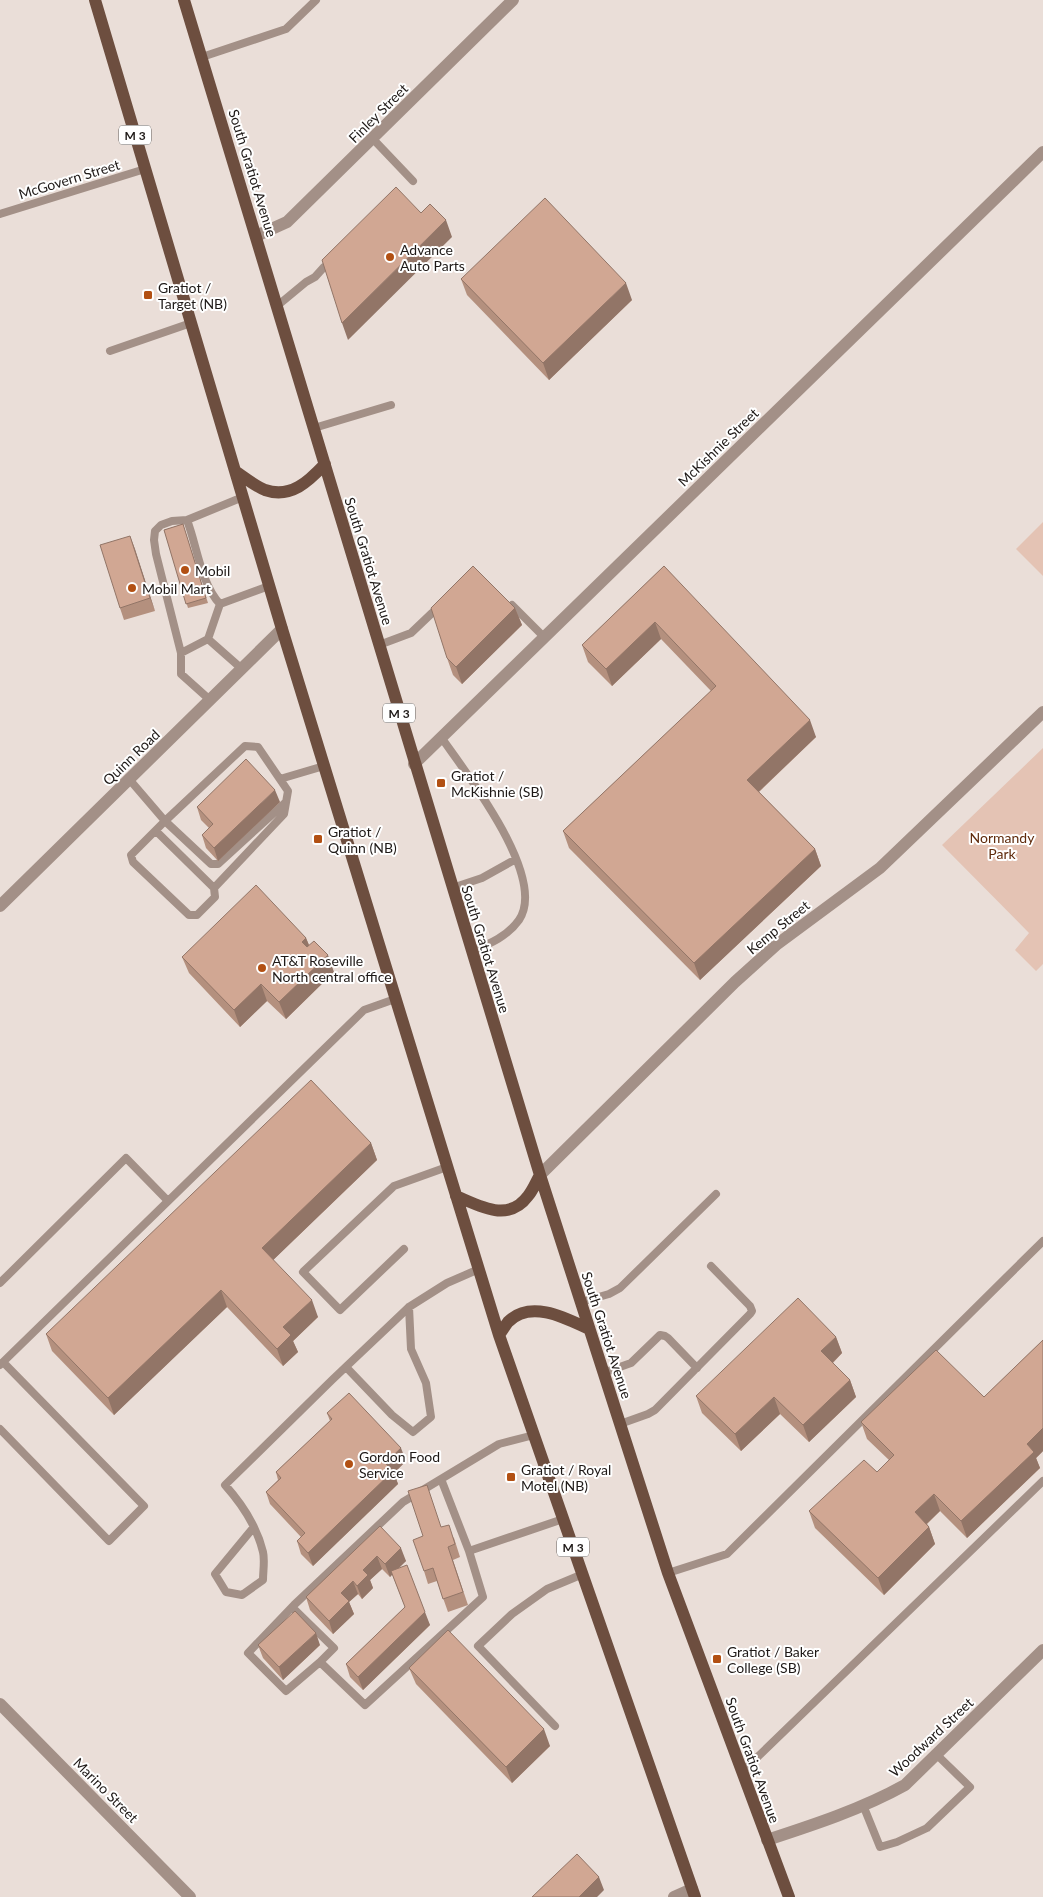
<svg xmlns="http://www.w3.org/2000/svg" width="1043" height="1897" font-family="Lato,sans-serif">
<style>
.green{fill:#e4c3b4}
.lines{fill:none;stroke-linecap:round;stroke-linejoin:round}
.lane{stroke:#a39087;stroke-width:8}
.street{stroke:#a39087;stroke-width:12}
.primary{stroke:#6d4e3f;stroke-width:12}
.wall{fill:#b4907e}
.shaded-wall{fill:#927567}
.building{fill:#d1a793;stroke:#927567}
.poi-dot{fill:#b25013;stroke:#fff;stroke-width:2}
.labels{text-anchor:middle;dominant-baseline:central;stroke-width:4;stroke-linejoin:round;paint-order:stroke}
.shield{fill:#fff;stroke:#625e5d;stroke-width:1}
.shield-label{font-size:12px;font-weight:bold;fill:#1e1917}
.street-label{font-size:14px;fill:#1e1917;stroke:#fff}
.poi-label{font-size:14px;fill:#1e1917;stroke:#fff;text-anchor:start}
.park-label{font-size:14px;fill:#5f2a0b;stroke:#fff}
</style>
<rect width="100%" height="100%" fill="#eaded8"/>
<!-- green -->
<path class="green" d="M1043,522V576L1016,549Z
M1043,748V964L1036,971L1015,950L1029,933L942,845Z"/>
<g class="lines">
<!-- lane -->
<path class="lane" d="M202,57L286,29L316,0
M373,139L413,181
M0,214L145,169
M277,306L306,282L315,277L324,267
M110,351L191,323
M314,428L391,405
M187,520C197,546 201,584 220,604L269,586
M220,604L208,639L242,669
M512,605L544,637
M379,645L411,633L432,613
M181,653L208,639
M210,700L181,674V653L156,554L154,540L155,531L161,525L172,521L187,520L243,497
M441,737C466,773 548,877 519,920C507,937 489,944 472,951
M129,779L165,821L131,855L133,862L189,915H197L215,897L214,888L156,831
M280,779L324,766
M214,888L284,814L288,791L258,747L245,746L165,821L211,864H218L286,802
M452,888L482,878L516,859
M404,1249L340,1310L303,1272L394,1186L447,1167
M0,1283L126,1158L168,1201
M581,1302L609,1294L620,1288L716,1194
M0,1365L364,1010L395,999
M346,1367L392,1415L413,1432L431,1417L426,1383L411,1349L409,1307
M603,1373L631,1363L660,1335L665,1336L668,1338L697,1368
M620,1424L648,1414L655,1410L750,1314L752,1311L750,1306L711,1266
M0,1429L109,1541L144,1506L3,1362
M534,1435L499,1444L403,1502L294,1605L248,1653L286,1691L320,1662L365,1705L483,1597L469,1551L563,1519
M441,1479L469,1551
M253,1528L215,1574L226,1592L242,1595L263,1580C263,1571 265,1560 263,1552C257,1527 242,1504 225,1485L332,1380L409,1307L447,1283L479,1269
M668,1573L727,1554L1043,1241
M292,1607L334,1648L320,1662
M555,1726L478,1646L512,1614L547,1589L583,1574
M742,1772L1043,1481
M863,1805L880,1847L897,1842L927,1828L970,1787L936,1754"/>
<!-- street -->
<path class="street" d="M256,236L287,222L513,0
M414,764L1043,152
M0,906L282,629
M540,1175L735,982L776,945L880,868L1043,712
M0,1704L190,1897
M767,1840C813,1825 862,1809 905,1785L1043,1650
M674,1897L692,1889"/>
<!-- primary -->
<path class="primary" d="M95,0L282,629L499,1335L695,1897
M184,0L540,1175L668,1573L789,1897
M235,471C244,477 255,486 265,490C291,499 309,481 325,464
M456,1196C480,1206 508,1223 528,1196C533,1190 536,1182 540,1175
M499,1335C502,1331 505,1326 508,1322C530,1299 566,1318 589,1329"/>
</g>
<!-- wall -->
<path class="wall" d="M461,279L632,300L549,380L467,295Z
M183,524L208,603L188,608L164,530Z
M130,536L155,611L124,620L120,608Z
M664,566L816,737L759,792L815,849L821,866L700,980L569,848L563,831L711,691L661,639L612,686L588,662L582,645Z
M515,608L522,625L462,684L453,675L447,658Z
M280,802L218,861L206,848L202,835L209,828L201,820L197,807Z
M306,938L309,945L334,972L286,1019L267,1001L240,1027L189,973L182,957Z
M371,1143L377,1160L273,1260L318,1317L293,1341L298,1352L283,1366L227,1307L114,1415L52,1351L46,1334Z
M836,1337L842,1353L833,1363L850,1380L856,1397L809,1442L780,1414L741,1451L702,1413L696,1396Z
M1043,1340V1451L1036,1458L1040,1468L967,1538L940,1511L927,1524L929,1527L935,1544L884,1595L815,1528L809,1511L877,1472L889,1460L867,1439L861,1422L984,1397Z
M327,1413L406,1461L394,1473L398,1484L313,1566L301,1554L297,1541L301,1537L270,1504L266,1492L278,1480L276,1472L330,1421Z
M380,1526L406,1561L398,1568L430,1625L363,1690L350,1677L346,1664L405,1607L392,1574L390,1577L382,1569L370,1580L373,1588L362,1599L358,1594L349,1602L354,1614L333,1634L310,1610L306,1597Z
M442,1527L454,1538L460,1557L453,1560L468,1605L448,1612L437,1581L428,1584L424,1571L423,1536Z
M258,1645H320L283,1680L263,1658Z
M409,1668L550,1746L512,1783L416,1684Z"/>
<!-- shaded-wall -->
<path class="shaded-wall" d="M446,220L452,237L348,340L342,323Z
M626,283L632,300L549,380L543,363Z
M130,536L135,549L155,611L150,598Z
M515,608L522,625L462,684L456,667Z
M655,622L661,639L612,686L606,669Z
M810,720L816,737L753,797L747,780Z
M275,790L280,802L218,861L214,848Z
M815,849L821,866L700,980L694,963Z
M306,938L313,955L302,942Z
M328,955L334,972L286,1019L279,1002Z
M261,984L267,1001L240,1027L234,1010Z
M371,1143L377,1160L268,1265L262,1248Z
M221,1290L227,1307L114,1415L108,1398Z
M312,1300L318,1317L293,1341L298,1352L283,1366L277,1349L283,1327Z
M836,1337L842,1353L827,1368L821,1351Z
M850,1380L856,1397L809,1442L803,1425Z
M774,1397L780,1414L741,1451L735,1434Z
M1043,1428V1451L1036,1458L1040,1468L967,1538L961,1521L1027,1444Z
M401,1448L406,1461L394,1473L398,1484L313,1566L308,1553L385,1463Z
M934,1494L940,1511L921,1529L915,1512Z
M929,1527L935,1544L884,1595L878,1578Z
M401,1548L406,1561L390,1577L385,1564Z
M377,1556L382,1569L370,1580L373,1588L362,1599L357,1586L363,1570Z
M353,1581L358,1594L349,1602L354,1614L333,1634L329,1621L341,1593Z
M425,1612L430,1625L363,1690L358,1677Z
M316,1633L320,1645L283,1680L279,1667Z
M544,1729L550,1746L512,1783L506,1767Z
M599,1877L604,1890L597,1897H579Z"/>
<!-- building -->
<path class="building" d="M396,187L421,213L430,204L446,220L342,323L322,260Z
M545,198L626,283L543,363L461,279Z
M183,524L206,598L186,604L164,530Z
M130,536L150,598L120,608L100,545Z
M473,566L515,608L456,667L447,658L431,608Z
M664,566L810,720L747,780L815,849L694,963L563,831L716,686L655,622L606,669L582,645Z
M246,759L275,790L214,848L202,835L213,824L197,807Z
M256,885L306,938L302,942L307,947L314,941L328,955L279,1002L261,984L234,1010L182,957Z
M311,1080L371,1143L262,1248L312,1300L283,1327L291,1335L277,1349L221,1290L108,1398L46,1334Z
M798,1298L836,1337L821,1351L850,1380L803,1425L774,1397L735,1434L696,1396Z
M1043,1340V1428L1027,1444L1034,1452L961,1521L934,1494L915,1512L929,1527L878,1578L809,1511L864,1460L877,1472L894,1455L861,1422L936,1350L984,1397Z
M349,1393L401,1448L385,1463L393,1471L308,1553L297,1541L305,1533L266,1492L281,1478L276,1472L332,1419L327,1413Z
M427,1485L441,1527L449,1525L455,1544L448,1547L463,1592L443,1599L433,1568L424,1571L413,1540L423,1536L408,1491Z
M380,1526L401,1548L385,1564L377,1556L363,1570L368,1575L357,1586L353,1581L341,1593L349,1601L329,1621L306,1597Z
M407,1565L425,1612L358,1677L346,1664L405,1607L391,1571Z
M295,1611L316,1633L279,1667L258,1645Z
M448,1630L544,1729L506,1767L409,1668Z
M577,1854L599,1877L579,1897H532Z"/>
<!-- markers -->
<g class="poi-dot">
<circle cx="390" cy="257" r="5"/>
<rect x="143" y="290" width="10" height="10" rx="2.5"/>
<circle cx="185" cy="570" r="5"/>
<circle cx="132" cy="588" r="5"/>
<rect x="436" y="778" width="10" height="10" rx="2.5"/>
<rect x="313" y="834" width="10" height="10" rx="2.5"/>
<circle cx="262" cy="968" r="5"/>
<circle cx="349" cy="1464" r="5"/>
<rect x="506" y="1472" width="10" height="10" rx="2.5"/>
<rect x="712" y="1654" width="10" height="10" rx="2.5"/>
</g>
<g class="labels">
<!-- shield labels -->
<g class="shield">
<rect x="119" y="125.5" width="32" height="19" rx="4"/>
<rect x="383" y="703.5" width="32" height="19" rx="4"/>
<rect x="557" y="1537.5" width="32" height="19" rx="4"/>
</g>
<g class="shield-label">
<text x="135" y="135">M 3</text>
<text x="399" y="713">M 3</text>
<text x="573" y="1547">M 3</text>
</g>
<!-- street labels -->
<g class="street-label">
<text transform="translate(378 113) rotate(-45)">Finley Street</text>
<text transform="translate(253 173) rotate(73)">South Gratiot Avenue</text>
<text transform="translate(69 179) rotate(-17)">McGovern Street</text>
<text transform="translate(718 447) rotate(-44)">McKishnie Street</text>
<text transform="translate(369 561) rotate(73)">South Gratiot Avenue</text>
<text transform="translate(131 757) rotate(-44)">Quinn Road</text>
<text transform="translate(778 927) rotate(-39)">Kemp Street</text>
<text transform="translate(486 949) rotate(73)">South Gratiot Avenue</text>
<text transform="translate(607 1335) rotate(72)">South Gratiot Avenue</text>
<text transform="translate(931 1737) rotate(-43)">Woodward Street</text>
<text transform="translate(753 1760) rotate(70)">South Gratiot Avenue</text>
<text transform="translate(106 1790) rotate(45)">Marino Street</text>
</g>
<!-- poi labels -->
<g class="poi-label">
<text x="400" y="249">Advance<tspan x="400" dy="16">Auto Parts</tspan></text>
<text x="158" y="287">Gratiot /<tspan x="158" dy="16">Target (NB)</tspan></text>
<text x="195" y="570">Mobil</text>
<text x="142" y="588">Mobil Mart</text>
<text x="451" y="775">Gratiot /<tspan x="451" dy="16">McKishnie (SB)</tspan></text>
<text x="328" y="831">Gratiot /<tspan x="328" dy="16">Quinn (NB)</tspan></text>
<text x="272" y="960">AT&amp;T Roseville<tspan x="272" dy="16">North central office</tspan></text>
<text x="359" y="1456">Gordon Food<tspan x="359" dy="16">Service</tspan></text>
<text x="521" y="1469">Gratiot / Royal<tspan x="521" dy="16">Motel (NB)</tspan></text>
<text x="727" y="1651">Gratiot / Baker<tspan x="727" dy="16">College (SB)</tspan></text>
</g>
<!-- park labels -->
<g class="park-label">
<text x="1002" y="837">Normandy<tspan x="1002" dy="16">Park</tspan></text>
</g>
</g>
</svg>
